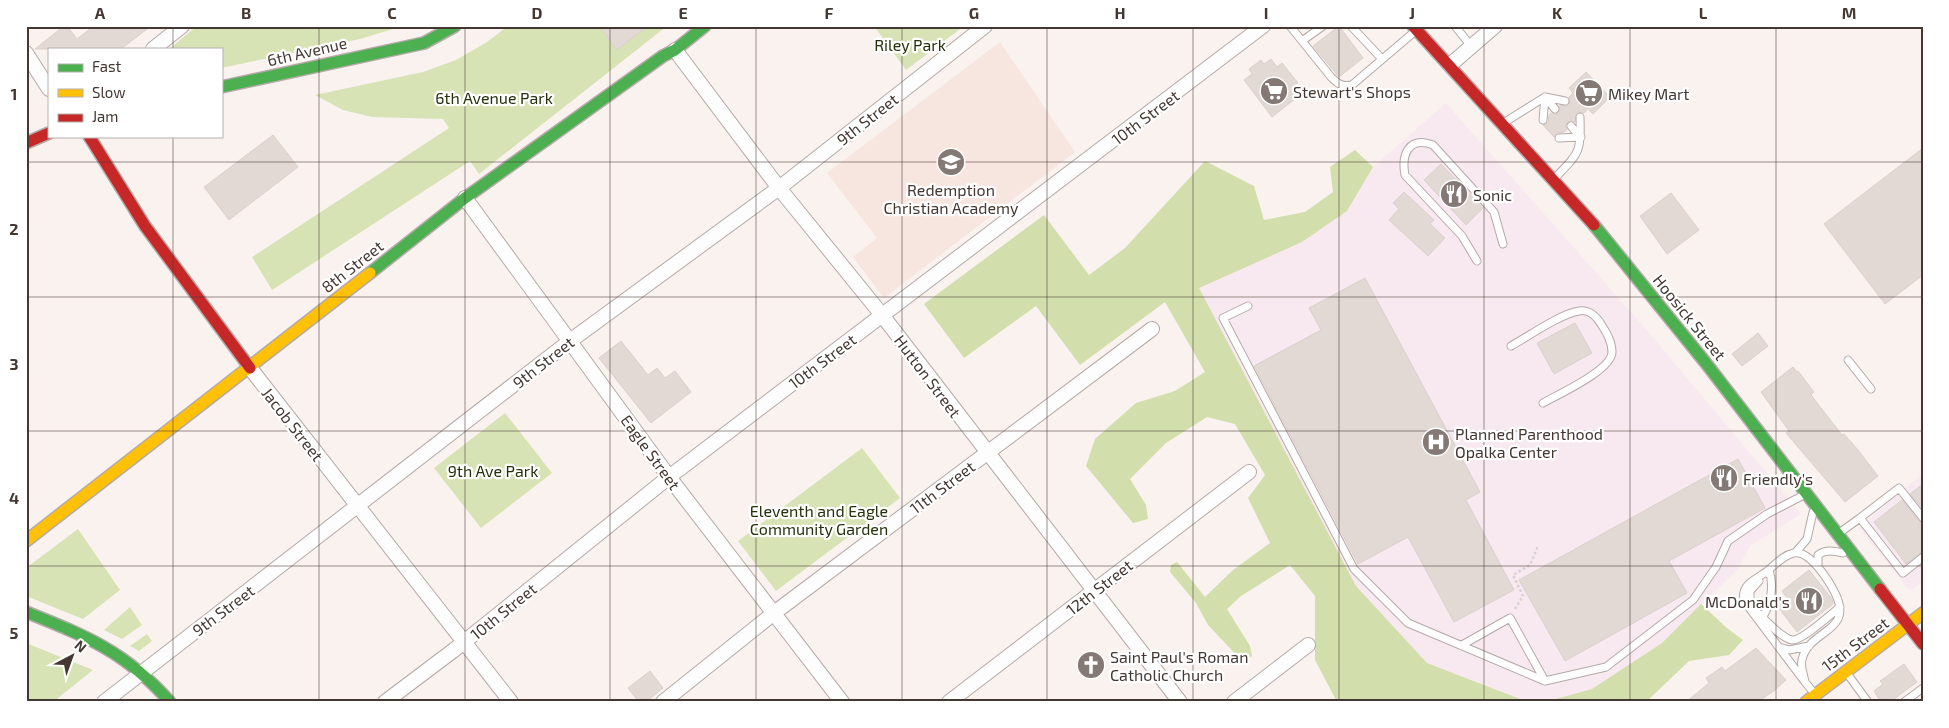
<svg xmlns="http://www.w3.org/2000/svg" width="1949" height="728" font-family="'Exo 2',sans-serif">
<style>
.commercial{fill:#f8e9f0}
.built{fill:#f7e5df}
.green{fill:#d8e3b5}
.forest{fill:#d2deac}
.building{fill:#e2d8d4;stroke:#dad0cc}
.lines{fill:none;stroke-linecap:round;stroke-linejoin:round}
.lane-casing{stroke:#b4aaa8;stroke-width:9}
.street-casing{stroke:#b4aaa8;stroke-width:16}
.fast-casing{stroke:#b4aaa8;stroke-width:14}
.slow-casing{stroke:#b4aaa8;stroke-width:14}
.jam-casing{stroke:#b4aaa8;stroke-width:14}
.path{stroke:#d7d2d1;stroke-width:2.5;stroke-dasharray:2.5 2.5;stroke-linecap:butt}
.lane{stroke:#fefdfd;stroke-width:7}
.street{stroke:#fefdfd;stroke-width:14}
.fast{stroke:#4caf50;stroke-width:11}
.slow{stroke:#ffc107;stroke-width:11}
.jam{stroke:#c62828;stroke-width:11}
.grid{fill:none;stroke:#453833;stroke-width:1;stroke-opacity:0.55}
.labels{text-anchor:middle;dominant-baseline:central;stroke-width:4.5;stroke-linejoin:round;paint-order:stroke}
.park-label{font-size:16px;fill:#26300b;stroke:#fff}
.street-label{font-size:16px;fill:#453833;stroke:#fff}
.poi-label{font-size:16px;fill:#453833;stroke:#fff;text-anchor:start}
.neatline{fill:none;stroke:#453833;stroke-width:2}
.grid-label{font-size:16px;text-anchor:middle;font-weight:bold;fill:#453833}
</style>
<rect width="100%" height="100%" fill="#faf2ef"/>
<!-- commercial -->
<path class="commercial" d="M1446,103L1645,328L1801,514L1750,546L1737,570L1662,643L1592,689L1545,702H1528L1427,663L1356,586L1198,287L1302,242L1347,211L1373,167Z
M1923,473V581L1910,591L1859,528Z"/>
<!-- built -->
<path class="built" d="M1000,42L1075,152L884,298L853,257L877,238L827,173Z"/>
<!-- green -->
<path class="green" d="M197,26H403L360,39L221,68V49H169Z
M508,26H667L479,174L470,161L272,290L252,257L449,128L443,119L372,117L343,110L315,95L423,72L456,60L487,42Z
M874,26H964L906,70Z
M505,413L552,473L481,528L434,468Z
M862,448L900,498L776,591L738,541Z
M78,529L120,590L83,619L26,596V568Z
M130,607L142,625L122,639L104,630Z
M147,634L152,641L139,651L130,646Z
M26,643L93,670L53,702H26Z"/>
<!-- forest -->
<path class="forest" d="M1355,150L1373,167L1347,211L1302,242L1199,288L1356,586L1427,663L1528,702H1337L1315,660V596L1290,565L1241,596L1227,609L1250,646L1252,656L1243,662L1208,625L1196,603L1170,572L1171,565L1177,562L1205,597L1233,570L1270,543L1248,498L1265,475L1235,424L1207,417L1166,443L1130,479L1146,505L1148,519L1133,523L1086,466L1095,439L1136,403L1175,391L1205,372L1165,302L1080,365L1036,306L964,358L924,304L1044,215L1089,275L1125,248L1205,161L1254,186L1264,220L1305,212L1333,192L1330,167Z
M1701,604L1727,628L1743,640L1729,655L1689,661L1646,702H1545L1592,689L1662,643Z"/>
<!-- building -->
<path class="building" d="M64,26H67L77,39L94,26H151L121,49H35Z
M599,26H648L617,50Z
M1339,26L1363,58L1339,77L1313,46Z
M1271,59L1277,67L1282,63L1298,83L1293,86L1300,95L1272,117L1244,80L1252,74L1249,69L1261,60L1264,64Z
M1586,72L1610,97L1593,114L1588,109L1584,113H1577L1575,122H1568L1566,125L1567,130L1564,132L1557,133L1554,137L1543,125L1548,123L1549,115L1551,113L1555,114L1559,113L1560,105L1566,106L1569,104V97L1573,93L1569,88Z
M273,135L298,167L229,220L204,187Z
M1923,148V275L1885,304L1824,224Z
M1441,164L1483,208L1466,225L1424,180Z
M1404,192L1434,220L1430,224L1445,238L1428,256L1389,220L1399,209L1393,203Z
M1671,193L1699,230L1667,254L1640,216Z
M1365,278L1480,492L1466,500L1514,590L1454,622L1408,537L1358,564L1254,366L1321,330L1309,308Z
M1575,323L1592,353L1554,374L1537,343Z
M1758,333L1768,346L1742,366L1732,354Z
M621,341L648,375L657,368L665,378L675,371L691,392L651,423L599,358Z
M1793,367L1797,372L1798,371L1814,392L1811,395L1842,435L1844,434L1858,450L1878,476L1845,502L1786,433L1789,431L1761,392Z
M1738,459L1765,508L1669,561L1687,593L1565,661L1519,580Z
M1923,484V509L1910,494Z
M1902,500L1919,521L1923,523V551L1906,564L1874,522Z
M1809,570L1832,599L1833,604L1797,632L1778,607L1788,599L1782,591Z
M1756,648L1786,680L1775,690L1758,702H1686L1709,683L1706,678L1722,667L1725,671Z
M1904,664L1917,682L1890,702H1881L1874,691L1883,684L1880,681Z
M650,671L663,688L646,702H639L628,688Z"/>
<g class="lines">
<defs>
<path id="lane" d="M1290,26L1331,77C1338,84 1342,87 1352,85L1413,33
M1351,26L1382,59
M1455,26L1471,46
M1302,41L1323,26
M1545,97L1555,109
M1543,120L1545,97
M1505,122L1545,97L1565,101
M1571,126L1580,137
M1559,138L1581,137
M1556,177C1580,152 1581,152 1580,117
M1477,261L1462,236L1405,175C1401,154 1409,136 1433,145L1494,212L1503,244
M1248,306L1223,318L1354,569L1408,623L1545,681L1606,667L1693,600L1716,567L1728,541L1767,514L1802,496
M1511,346C1529,336 1560,314 1579,311C1588,309 1596,316 1601,324C1606,332 1612,341 1612,352C1612,370 1559,394 1543,403
M1848,360L1871,389
M1923,518L1899,488L1860,518L1903,573L1923,557
M1842,531L1860,518
M1796,552L1807,539L1813,512
M1818,567V555C1826,549 1834,551 1843,553
M1759,581L1750,591V603L1752,607C1761,615 1780,638 1792,640C1802,641 1831,614 1840,607
M1763,617C1771,602 1774,585 1769,570L1766,573
M1462,645L1510,618L1545,681
M1779,647L1789,650L1809,646
M1846,672L1868,702
M1805,682C1804,675 1800,666 1802,660C1808,629 1855,633 1835,593C1829,581 1809,549 1794,553C1783,555 1774,566 1766,572C1759,577 1746,583 1744,592C1742,599 1746,604 1750,609L1805,682L1814,693
M1904,702L1923,688"/>
<path id="street" d="M153,49L182,26
M675,50L779,188L882,315L1180,702
M26,53L49,89
M1450,65L1495,26
M465,198L669,477L842,702
M250,368L511,702
M104,702L570,341L779,188L985,26
M385,702L454,650L669,477L1263,26
M663,702L774,613L1152,329
M949,702L1249,472
M1234,702L1308,645"/>
<path id="fast" d="M221,87L424,43L455,26
M1594,225L1705,362L1880,589
M370,273L465,198L663,56L675,50L705,26
M26,612C86,636 126,652 170,702"/>
<path id="slow" d="M26,541L370,273
M1806,702L1923,613"/>
<path id="jam" d="M1413,26L1594,225
M89,136L145,226L250,368
M26,143L49,133
M1880,589L1923,644"/>
</defs>
<!-- lane casing -->
<use href="#lane" class="lane-casing"/>
<!-- street casing -->
<use href="#street" class="street-casing"/>
<!-- fast casing -->
<use href="#fast" class="fast-casing"/>
<!-- slow casing -->
<use href="#slow" class="slow-casing"/>
<!-- jam casing -->
<use href="#jam" class="jam-casing"/>
<!-- path -->
<path class="path" d="M1515,609L1523,596L1513,575L1530,565L1538,546"/>
<!-- lane -->
<use href="#lane" class="lane"/>
<!-- street -->
<use href="#street" class="street"/>
<!-- fast -->
<use href="#fast" class="fast"/>
<!-- slow -->
<use href="#slow" class="slow"/>
<!-- jam -->
<use href="#jam" class="jam"/>
</g>
<!-- grid -->
<path class="grid" d="M173,26V49M319,26V702M465,26V702M610,26V702M756,26V702M902,26V702M1047,26V702M1193,26V702M1339,26V702M1484,26V702M1630,26V702M1776,26V702M173,136V702M26,162H1923M26,297H1923M26,431H1923M26,566H1923"/>
<!-- icons -->
<defs>
<symbol id="supermarket-disc" viewBox="-11 -11 22 22"><circle r="9.5" fill="#847975" stroke="#fff"/><path d="M-6-5.5h2.5l.6 2H6L4.5 2H-2.5L-4.4-4H-6ZM-1.5 3.2a1.3 1.3 0 1 0 .1 0ZM3 3.2a1.3 1.3 0 1 0 .1 0Z" fill="#fff"/></symbol>
<symbol id="school-disc" viewBox="-11 -11 22 22"><circle r="9.5" fill="#847975" stroke="#fff"/><path d="M0-5L7-2L0 1L-7-2ZM-4 1L0 2.5L4 1V4Q0 6-4 4Z" fill="#fff"/></symbol>
<symbol id="restaurant-disc" viewBox="-11 -11 22 22"><circle r="9.5" fill="#847975" stroke="#fff"/><path d="M-5-6h1v4h1v-4h1v4h1v-4h1v5L-1.5 .5V6h-2V.5L-5-1ZM5-6V6H3V1.5H1.5Q1.5-4 5-6Z" fill="#fff"/></symbol>
<symbol id="hospital-disc" viewBox="-11 -11 22 22"><circle r="9.5" fill="#847975" stroke="#fff"/><path d="M-5-5h3v3.5h4V-5h3V5h-3V1.5h-4V5h-3Z" fill="#fff"/></symbol>
<symbol id="church-disc" viewBox="-11 -11 22 22"><circle r="9.5" fill="#847975" stroke="#fff"/><path d="M-1.2-6h2.4v3.5h3.3v2.4h-3.3V6h-2.4V-.1h-3.3v-2.4h3.3Z" fill="#fff"/></symbol>
</defs>
<g fill-rule="evenodd">
<use href="#supermarket-disc" x="1258" y="75" width="32" height="32"/>
<use href="#supermarket-disc" x="1573" y="77" width="32" height="32"/>
<use href="#school-disc" x="935" y="146" width="32" height="32"/>
<use href="#restaurant-disc" x="1438" y="178" width="32" height="32"/>
<use href="#hospital-disc" x="1420" y="426" width="32" height="32"/>
<use href="#restaurant-disc" x="1708" y="462" width="32" height="32"/>
<use href="#restaurant-disc" x="1793" y="585" width="32" height="32"/>
<use href="#church-disc" x="1075" y="649" width="32" height="32"/>
</g>
<g class="labels">
<!-- park labels -->
<g class="park-label">
<text x="910" y="44">Riley Park</text>
<text x="494" y="97">6th Avenue Park</text>
<text x="493" y="470">9th Ave Park</text>
<text x="819" y="510">Eleventh and Eagle<tspan x="819" dy="18">Community Garden</tspan></text>
</g>
<!-- street labels -->
<g class="street-label">
<text transform="translate(307 51) rotate(-13)">6th Avenue</text>
<text transform="translate(1145 117) rotate(-37)">10th Street</text>
<text transform="translate(867 119) rotate(-38)">9th Street</text>
<text transform="translate(352 266) rotate(-38)">8th Street</text>
<text transform="translate(1690 317) rotate(51)">Hoosick Street</text>
<text transform="translate(822 361) rotate(-37)">10th Street</text>
<text transform="translate(543 362) rotate(-38)">9th Street</text>
<text transform="translate(928 376) rotate(53)">Hutton Street</text>
<text transform="translate(293 424) rotate(52)">Jacob Street</text>
<text transform="translate(651 452) rotate(54)">Eagle Street</text>
<text transform="translate(942 487) rotate(-37)">11th Street</text>
<text transform="translate(1099 587) rotate(-38)">12th Street</text>
<text transform="translate(223 610) rotate(-37)">9th Street</text>
<text transform="translate(503 611) rotate(-39)">10th Street</text>
<text transform="translate(1855 644) rotate(-37)">15th Street</text>
</g>
<!-- poi labels -->
<g class="poi-label">
<text x="1293" y="91">Stewart's Shops</text>
<text x="1608" y="93">Mikey Mart</text>
<text x="951" y="189" text-anchor="middle">Redemption<tspan x="951" dy="18">Christian Academy</tspan></text>
<text x="1473" y="194">Sonic</text>
<text x="1455" y="433">Planned Parenthood<tspan x="1455" dy="18">Opalka Center</tspan></text>
<text x="1743" y="478">Friendly's</text>
<text x="1790" y="601" text-anchor="end">McDonald's</text>
<text x="1110" y="656">Saint Paul's Roman<tspan x="1110" dy="18">Catholic Church</tspan></text>
</g>
</g>
<!-- border -->
<rect width="1949" height="728" fill="none" stroke="#ffffff" stroke-width="55"/>
<!-- legend -->
<rect x="48" y="48" width="175" height="90" fill="#ffffff" stroke="#b5afad"/>
<rect x="58" y="64" width="25" height="8" fill="#4caf50" stroke="#b5afad"/>
<text x="92" y="72" font-size="15" fill="#453833">Fast</text>
<rect x="58" y="89" width="25" height="8" fill="#ffc107" stroke="#b5afad"/>
<text x="92" y="98" font-size="15" fill="#453833">Slow</text>
<rect x="58" y="114" width="25" height="8" fill="#c62828" stroke="#b5afad"/>
<text x="92" y="122" font-size="15" fill="#453833">Jam</text>
<!-- north arrow -->
<g transform="translate(72 656) rotate(41)" stroke="#ffffff" stroke-width="4" paint-order="stroke">
<path d="M0-4L9 19L0 12L-9 19Z" fill="#453833"/>
<text y="-8" font-size="14" font-weight="bold" text-anchor="middle" fill="#453833">N</text>
</g>
<rect x="28" y="28" width="1894" height="672" class="neatline"/>
<g class="grid-label">
<text x="100" y="19">A</text>
<text x="246" y="19">B</text>
<text x="392" y="19">C</text>
<text x="537" y="19">D</text>
<text x="683" y="19">E</text>
<text x="829" y="19">F</text>
<text x="974" y="19">G</text>
<text x="1120" y="19">H</text>
<text x="1266" y="19">I</text>
<text x="1412" y="19">J</text>
<text x="1557" y="19">K</text>
<text x="1703" y="19">L</text>
<text x="1849" y="19">M</text>
<text x="14" y="100">1</text>
<text x="14" y="235">2</text>
<text x="14" y="370">3</text>
<text x="14" y="504">4</text>
<text x="14" y="639">5</text>
</g>
</svg>
